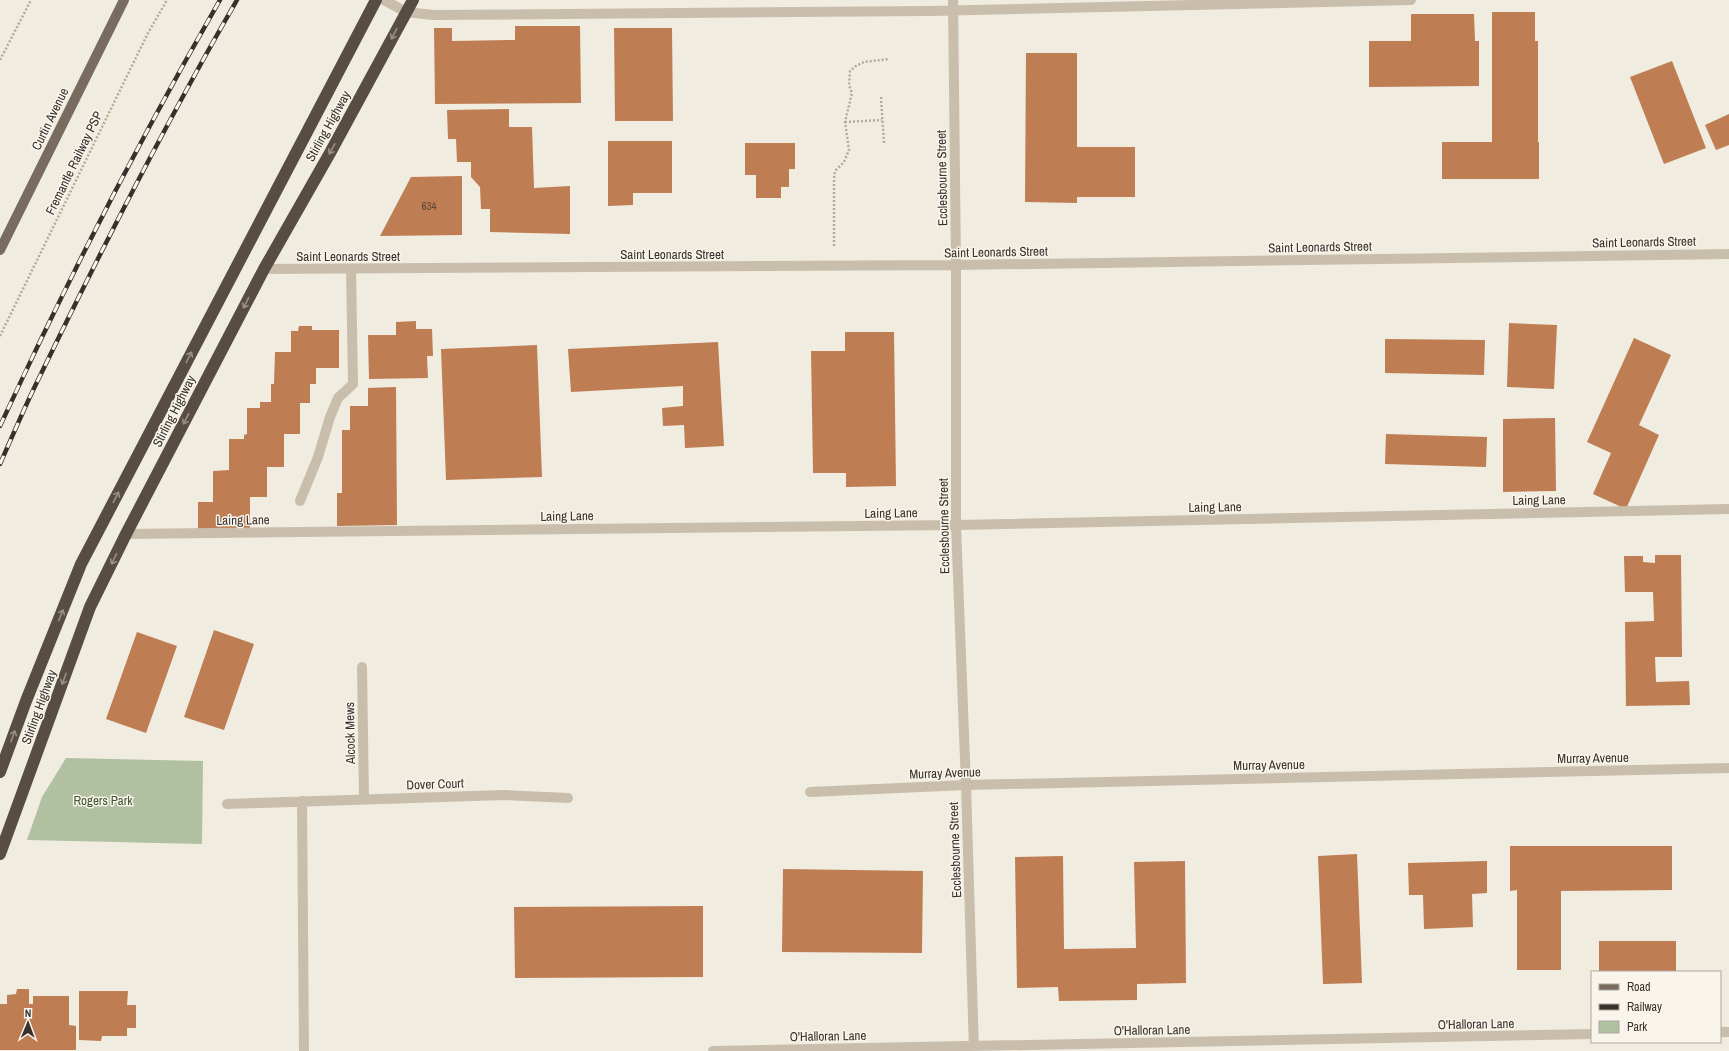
<svg xmlns="http://www.w3.org/2000/svg" width="1729" height="1051" font-family="'Archivo Narrow',sans-serif">
<style>
.green{fill:#b0c0a1}
.building{fill:#be7d52}
.lines{fill:none;stroke-linecap:round;stroke-linejoin:round}
.path{stroke:#b5a997;stroke-width:2.5;stroke-dasharray:2 2;stroke-linecap:butt}
.minor{stroke:#c9beac;stroke-width:10}
.major{stroke:#796b5d;stroke-width:10}
.highway{stroke:#584d42;stroke-width:12}
.rail-casing{stroke:#38312b;stroke-width:4.5}
.rail{stroke:#f9f5ec;stroke-width:3;stroke-dasharray:9;stroke-linecap:butt}
.oneway{stroke:#989086}
.labels{text-anchor:middle;dominant-baseline:central;stroke-width:3;stroke-linejoin:round;paint-order:stroke}
.number-label{font-size:11px;fill:#5a4435}
.street-label{font-size:13px;fill:#38312b;stroke:#f9f5ec}
.park-label{font-size:13px;fill:#415430;stroke:#f9f5ec}
</style>
<rect width="100%" height="100%" fill="#f1ece0"/>
<!-- green -->
<path class="green" d="M66,758L203,761L202,844L27,840L42,797Z"/>
<!-- building -->
<path class="building" d="M1492,12H1535V41H1538V142H1539V179H1442V142H1492Z
M1411,14H1474L1475,41H1479V86L1369,87V41H1411Z
M515,26H580L581,103L435,104L434,28H452V41L515,40Z
M614,28H672L673,121H615Z
M1026,53H1077V147H1135V197H1077V203L1025,202Z
M1672,61L1706,148L1664,164L1630,77Z
M509,109V127H532L534,188L570,186V234L490,232V209H481L480,187L471,177V162H457L456,139H448L447,110Z
M1729,114V145L1716,150L1705,125Z
M608,141H672V193H633V205L608,206Z
M745,143H795V169H789V187H781V198H756V175H745Z
M462,176V235L380,236L411,177Z
M416,321V329H432L433,356H427L428,378L369,379L368,335H396V322Z
M1509,323L1557,325L1554,389L1507,387Z
M299,326H312V330H339V368H316V384H310V403H300V434H284V467H267V497H250V529H198V502H213V471L229,470V439H244V435L247,434V408H260V402H271V384H274L275,352H291V331H298Z
M845,332H894L896,486L846,487V473H813L811,351H845Z
M1634,338L1671,355L1639,425L1659,435L1626,509L1593,494L1611,453L1587,442Z
M1385,339L1485,340L1484,375L1385,373Z
M718,342L724,446L685,448L684,425L663,426L662,408L683,406V386L571,392L568,349Z
M537,345L542,477L446,480L441,349Z
M396,387L397,525L337,526V493H342V430H350V406H368V388Z
M1555,418L1556,491L1503,492V419Z
M1386,434L1487,437L1486,467L1385,464Z
M1655,555H1681L1682,657H1655L1656,682L1689,681L1690,705L1626,706L1625,622L1654,621L1653,592H1625L1624,556H1643V562L1655,563Z
M214,630L254,644L224,730L184,717Z
M137,632L177,646L146,733L106,719Z
M1510,846H1672V890L1561,891V970H1517V890L1510,891Z
M1357,854L1362,983L1323,984L1318,856Z
M1063,856L1064,949L1136,948L1134,862L1185,861L1186,983L1137,984V1000L1059,1001L1058,987L1017,988L1015,857Z
M1487,861V893L1472,894L1473,927L1424,929L1423,895H1409L1408,863Z
M783,869L923,871L922,953L782,952Z
M703,906V977L515,978L514,907Z
M1599,941H1676V972H1599Z
M17,989H29V1004H33V996H69V1025L76,1026V1050H0V1004H7V995L16,994Z
M79,991H128L127,1005H136V1028H127V1036H102L101,1041L79,1040Z"/>
<g class="lines">
<!-- path -->
<path class="path" d="M0,60L31,0
M881,97L884,143
M845,122L882,120
M834,246V178L835,171L844,162L849,150L845,122L852,93L849,85L850,71L856,66L864,62L889,59
M0,336L148,33L167,0"/>
<!-- minor -->
<path class="minor" d="M384,0L406,12L433,15L929,11L1411,0
M953,0L956,265V525L966,785L974,1051
M264,269L956,265L1729,254
M300,501L318,457L330,417L338,398L353,384L351,269
M126,534L956,525L1729,509
M362,667L364,799
M810,792L966,785L1729,768
M302,801L304,1051
M227,804L504,795L568,798
M1720,1032H1729
M713,1051L1592,1034"/>
<!-- major -->
<path class="major" d="M0,250L124,0"/>
<!-- highway -->
<path class="highway" d="M0,772L26,701L81,564L376,0
M0,854L90,607L126,534L264,269L330,153L413,0"/>
<defs>
<path id="rail" d="M0,426C67,281 140,139 220,0
M0,464C13,435 25,406 39,378C101,250 166,123 237,0"/>
</defs>
<!-- rail casing -->
<use href="#rail" class="rail-casing"/>
<!-- rail -->
<use href="#rail" class="rail"/>
</g>
<!-- one-way arrows -->
<defs><path id="oneway-shaft" d="M-6 0H5M1.5-3L5.5 0L1.5 3" fill="none" stroke-width="1.6" stroke-linecap="round" stroke-linejoin="round"/></defs>
<g class="oneway">
<use href="#oneway-shaft" transform="translate(394 34) rotate(118)"/>
<use href="#oneway-shaft" transform="translate(332 149) rotate(119)"/>
<use href="#oneway-shaft" transform="translate(246 303) rotate(117)"/>
<use href="#oneway-shaft" transform="translate(189 357) rotate(-63)"/>
<use href="#oneway-shaft" transform="translate(186 419) rotate(117)"/>
<use href="#oneway-shaft" transform="translate(116 497) rotate(-63)"/>
<use href="#oneway-shaft" transform="translate(114 559) rotate(116)"/>
<use href="#oneway-shaft" transform="translate(61 615) rotate(-68)"/>
<use href="#oneway-shaft" transform="translate(64 679) rotate(110)"/>
<use href="#oneway-shaft" transform="translate(13 736) rotate(-70)"/>
</g>
<g class="labels">
<!-- number labels -->
<g class="number-label">
<text x="429" y="206">634</text>
</g>
<!-- street labels -->
<g class="street-label">
<text transform="translate(50 119) rotate(-64)">Curtin Avenue</text>
<text transform="translate(328 126) rotate(-61)">Stirling Highway</text>
<text transform="translate(74 163) rotate(-64)">Fremantle Railway PSP</text>
<text transform="translate(942 178) rotate(-91)">Ecclesbourne Street</text>
<text transform="translate(1644 242) rotate(-1)">Saint Leonards Street</text>
<text transform="translate(1320 247) rotate(-1)">Saint Leonards Street</text>
<text transform="translate(996 252) rotate(-1)">Saint Leonards Street</text>
<text x="672" y="254">Saint Leonards Street</text>
<text x="348" y="256">Saint Leonards Street</text>
<text transform="translate(174 411) rotate(-63)">Stirling Highway</text>
<text transform="translate(1539 500) rotate(-1)">Laing Lane</text>
<text transform="translate(1215 507) rotate(-1)">Laing Lane</text>
<text transform="translate(891 513) rotate(-1)">Laing Lane</text>
<text transform="translate(567 516) rotate(-1)">Laing Lane</text>
<text transform="translate(243 520) rotate(-1)">Laing Lane</text>
<text transform="translate(944 526) rotate(-91)">Ecclesbourne Street</text>
<text transform="translate(39 707) rotate(-70)">Stirling Highway</text>
<text transform="translate(350 733) rotate(-91)">Alcock Mews</text>
<text transform="translate(1593 758) rotate(-1)">Murray Avenue</text>
<text transform="translate(1269 765) rotate(-1)">Murray Avenue</text>
<text transform="translate(945 773) rotate(-2)">Murray Avenue</text>
<text transform="translate(435 784) rotate(-2)">Dover Court</text>
<text transform="translate(955 850) rotate(-92)">Ecclesbourne Street</text>
<text transform="translate(1476 1024) rotate(-1)">O'Halloran Lane</text>
<text transform="translate(1152 1030) rotate(-1)">O'Halloran Lane</text>
<text transform="translate(828 1036) rotate(-1)">O'Halloran Lane</text>
</g>
<!-- park labels -->
<g class="park-label">
<text x="103" y="800">Rogers Park</text>
</g>
</g>
<!-- legend -->
<rect x="1591" y="971" width="130" height="72" fill="#f9f5ec" stroke="#aca79f"/>
<rect x="1599" y="984" width="20" height="6" fill="#796b5d" stroke="#aca79f"/>
<text x="1627" y="991" font-size="12" fill="#38312b">Road</text>
<rect x="1599" y="1004" width="20" height="6" fill="#38312b" stroke="#aca79f"/>
<text x="1627" y="1011" font-size="12" fill="#38312b">Railway</text>
<rect x="1599" y="1021" width="20" height="12" fill="#b0c0a1" stroke="#aca79f"/>
<text x="1627" y="1031" font-size="12" fill="#38312b">Park</text>
<!-- north arrow -->
<g transform="translate(28 1023) rotate(1)" stroke="#f9f5ec" stroke-width="3" paint-order="stroke">
<path d="M0-3L7 15L0 10L-7 15Z" fill="#38312b"/>
<text y="-6" font-size="11" font-weight="bold" text-anchor="middle" fill="#38312b">N</text>
</g>
</svg>
